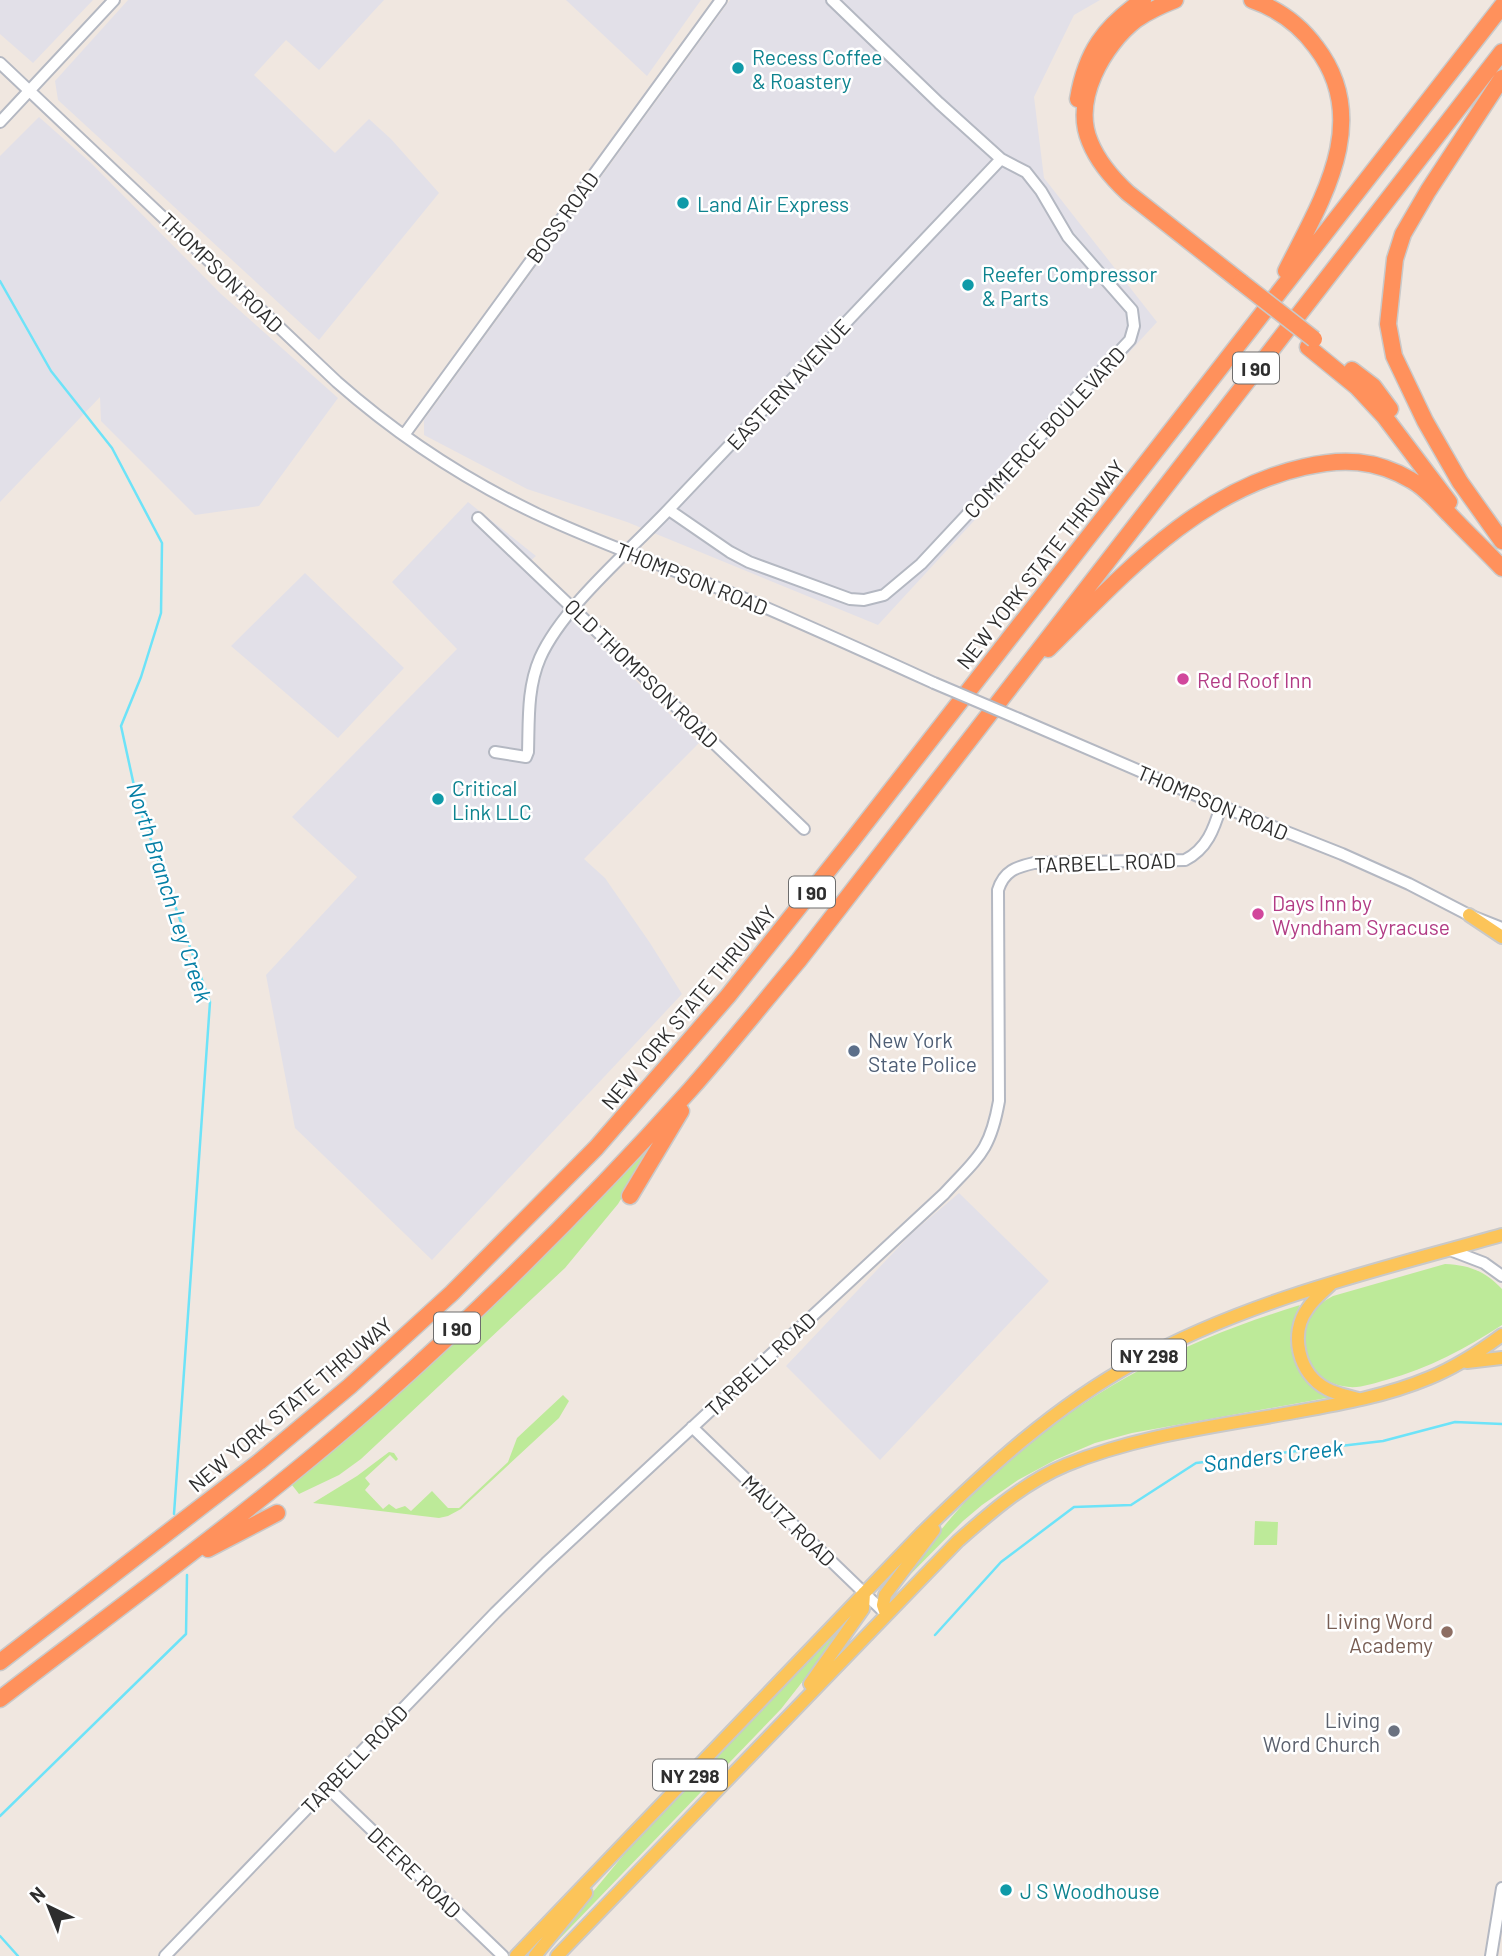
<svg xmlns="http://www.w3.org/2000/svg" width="1502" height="1956" font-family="Barlow,sans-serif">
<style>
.industrial{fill:#e2e0e8}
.green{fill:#bdea99}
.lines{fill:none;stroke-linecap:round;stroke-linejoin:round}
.stream{stroke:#6de3f8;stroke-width:2.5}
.minor-casing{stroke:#b4b8c2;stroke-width:14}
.major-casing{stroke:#c9c9c9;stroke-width:16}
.highway-casing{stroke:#c9c9c9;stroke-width:19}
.minor{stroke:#fff;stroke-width:10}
.major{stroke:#fcc459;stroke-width:12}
.highway{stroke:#ff915c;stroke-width:16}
.minor-bridge-casing{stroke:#b4b8c2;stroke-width:14;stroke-linecap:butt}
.highway-bridge-casing{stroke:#c9c9c9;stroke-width:19;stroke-linecap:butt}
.minor-bridge{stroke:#fff;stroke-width:10}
.highway-bridge{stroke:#ff915c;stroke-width:16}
.culture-dot{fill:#0f9aa8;stroke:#fff;stroke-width:2.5}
.hotel-dot{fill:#d1479c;stroke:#fff;stroke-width:2.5}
.service-dot{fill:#5c6f8a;stroke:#fff;stroke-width:2.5}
.education-dot{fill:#8d6e63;stroke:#fff;stroke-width:2.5}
.worship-dot{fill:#6b7280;stroke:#fff;stroke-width:2.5}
.labels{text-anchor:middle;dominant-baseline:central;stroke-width:5;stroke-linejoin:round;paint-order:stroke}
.shield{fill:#fff;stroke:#6d6d6d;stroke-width:2}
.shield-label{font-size:19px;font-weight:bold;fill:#2e2e2e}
.culture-label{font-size:21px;fill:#0d838f;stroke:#fff;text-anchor:start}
.street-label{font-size:21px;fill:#2e2e2e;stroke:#fff}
.hotel-label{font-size:21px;fill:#b23c85;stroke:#fff;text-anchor:start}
.service-label{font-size:21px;fill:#4e5e75;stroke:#fff;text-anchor:start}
.education-label{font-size:21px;fill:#785e54;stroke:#fff;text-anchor:end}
.worship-label{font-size:21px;fill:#5b616d;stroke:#fff;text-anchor:end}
.water-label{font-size:23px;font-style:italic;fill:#047fa5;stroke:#fff}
</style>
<rect width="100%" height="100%" fill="#f0e7e0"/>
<!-- industrial -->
<path class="industrial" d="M0,0H93L33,63L0,34Z
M128,0H384L319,70L286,40L254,75L335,153L369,119L391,139L439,193L319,340L58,100L55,81Z
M566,0H701L647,76Z
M730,0H1100L1074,15L1034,97L1044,178L1157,322L878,625L627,522L527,489L424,435V420Z
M39,117L91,163L221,294L338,398L259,506L195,515L101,421L100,397L0,502V156Z
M468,502L536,556L522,568L699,743L584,859L605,878L650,943L682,994L432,1260L295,1128L266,975L357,877L292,817L457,649L392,582Z
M305,573L404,668L338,738L231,646Z
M959,1193L1049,1281L880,1460L786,1366L911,1234Z"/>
<!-- green -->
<path class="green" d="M646,1150L640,1168L618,1204L565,1268L361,1459L339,1475L299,1494L292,1485C417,1380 536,1270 646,1150Z
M1445,1264C1469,1265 1485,1271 1502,1289V1325C1465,1349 1429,1368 1386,1380C1375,1383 1361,1388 1349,1387C1298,1383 1287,1319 1333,1296Z
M1300,1305C1279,1346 1294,1375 1332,1397L1132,1433L1095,1443L1055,1460L1018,1480L982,1505L963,1521L894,1591L893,1589C921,1555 948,1519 979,1487C992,1473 1009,1461 1023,1449C1108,1378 1196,1337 1300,1305Z
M563,1395L569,1401L559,1418L461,1509L448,1516L439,1518L313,1503L357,1476L389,1452L394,1453L398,1459L396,1461L390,1455L365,1478L370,1484L365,1490L383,1509L389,1504L396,1509L405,1506L411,1511L432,1491L448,1508H459L508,1462L517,1438Z
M1255,1521L1278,1522L1277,1545H1254Z
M853,1615L854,1616L781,1709L543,1956H540L640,1835Z"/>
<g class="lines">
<!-- stream -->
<path class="stream" d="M0,281L51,371L112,448L162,543L161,613L141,677L121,726L138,804L210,1002L174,1514
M935,1635L1001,1562L1074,1507L1131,1505L1196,1463L1383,1441L1455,1422L1502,1424
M0,1816L186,1634L187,1575
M0,1936L18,1956"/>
<defs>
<path id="minor" d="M0,63L337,382C396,434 464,479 535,513C607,547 682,572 755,603C815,629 875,656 934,683
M0,122L114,0
M404,435L721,0
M669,510L730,552L749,562L850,599L864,600L884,595L921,564L1130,340L1134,326L1132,310L1068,237L1041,191L1026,172L1001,159L939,103L832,0
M478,518L804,829
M1019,719L1221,806L1342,854L1409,884L1469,915L1502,928
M495,752L526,757L528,752C529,721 527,688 540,658C563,606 632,549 672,506C782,390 891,274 1001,159
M1450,1250L1484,1263L1502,1276
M692,1427L886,1614
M327,1787L503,1956
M165,1956L495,1613L546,1563L944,1194C978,1157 990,1152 999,1101L998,890C1004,871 1016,867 1034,863L1185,860C1207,849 1214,829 1221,806
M1491,1956L1502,1888"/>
<path id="major" d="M1469,915L1502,937
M1331,1284C1323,1292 1314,1299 1308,1308C1289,1333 1298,1374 1327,1389C1336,1394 1348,1396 1358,1399
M1467,1362L1502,1358
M886,1614L883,1605L885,1595L934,1530
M810,1684L863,1609L864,1593
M516,1956L921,1534C987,1469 1054,1407 1136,1362C1250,1299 1378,1270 1502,1235
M535,1956L586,1893
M557,1956L958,1541C991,1512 1025,1482 1066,1465C1139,1435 1218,1426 1295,1412C1340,1404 1386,1396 1429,1378C1456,1367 1479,1352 1502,1335"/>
<path id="highway" d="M1175,0C1162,5 1149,11 1137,19C1103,45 1072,100 1090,142C1098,162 1113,179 1128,193L1241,282
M1252,0C1278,9 1300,25 1316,47C1373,121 1321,201 1286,271
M1502,78L1428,191L1403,234L1395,259L1388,324L1394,356L1425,421L1460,482L1502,541
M1078,99C1086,52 1104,27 1143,0
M1308,347L1357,387L1384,416L1449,502
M1352,370L1373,386L1390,409
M1048,649C1123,575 1197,491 1304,467C1342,458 1375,459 1411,480C1426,488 1438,503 1450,515C1467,533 1485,550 1502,568
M630,1196L681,1111
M208,1549L277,1513
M0,1662L259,1462L350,1386L452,1293L596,1148L728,996L850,843L1502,6
M0,1699C127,1601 259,1506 379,1400C488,1303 592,1199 690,1090C727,1048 763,1003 799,960L1502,52"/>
</defs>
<!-- minor casing -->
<use href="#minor" class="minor-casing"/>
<!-- major casing -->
<use href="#major" class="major-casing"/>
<!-- highway casing -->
<use href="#highway" class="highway-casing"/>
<!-- minor -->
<use href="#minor" class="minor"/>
<!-- major -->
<use href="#major" class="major"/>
<!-- highway -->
<use href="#highway" class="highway"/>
<defs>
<path id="minor-bridge" d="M934,683L1019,719"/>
<path id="highway-bridge" d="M1241,282L1314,339"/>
</defs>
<!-- minor-bridge casing -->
<use href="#minor-bridge" class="minor-bridge-casing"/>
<!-- highway-bridge casing -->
<use href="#highway-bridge" class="highway-bridge-casing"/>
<!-- minor-bridge -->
<use href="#minor-bridge" class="minor-bridge"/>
<!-- highway-bridge -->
<use href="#highway-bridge" class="highway-bridge"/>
</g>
<!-- markers -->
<g class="culture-dot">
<circle cx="738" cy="68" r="7"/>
<circle cx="683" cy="203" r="7"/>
<circle cx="968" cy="285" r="7"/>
<circle cx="438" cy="799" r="7"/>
<circle cx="1006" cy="1890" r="7"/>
</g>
<g class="hotel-dot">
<circle cx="1183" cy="679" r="7"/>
<circle cx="1258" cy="914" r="7"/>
</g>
<circle class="service-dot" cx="854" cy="1051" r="7"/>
<circle class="education-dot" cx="1447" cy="1632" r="7"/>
<circle class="worship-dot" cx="1394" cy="1731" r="7"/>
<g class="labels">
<!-- shield labels -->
<g class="shield">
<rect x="1233" y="352.5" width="46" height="31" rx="5"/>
<rect x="789" y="876.5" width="46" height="31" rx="5"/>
<rect x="434" y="1312.5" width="46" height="31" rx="5"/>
<rect x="1112" y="1339.5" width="74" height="31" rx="5"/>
<rect x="653" y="1759.5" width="74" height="31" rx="5"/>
</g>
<g class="shield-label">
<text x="1256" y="368">I 90</text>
<text x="812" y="892">I 90</text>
<text x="457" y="1328">I 90</text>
<text x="1149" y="1355">NY 298</text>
<text x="690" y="1775">NY 298</text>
</g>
<!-- culture labels -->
<g class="culture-label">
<text x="752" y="56">Recess Coffee<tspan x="752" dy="24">&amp; Roastery</tspan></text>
<text x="697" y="203">Land Air Express</text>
<text x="982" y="273">Reefer Compressor<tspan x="982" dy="24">&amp; Parts</tspan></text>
<text x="452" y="787">Critical<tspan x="452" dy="24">Link LLC</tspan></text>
<text x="1020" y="1890">J S Woodhouse</text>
</g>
<!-- street labels -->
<g class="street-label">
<text transform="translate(562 217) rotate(-54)">BOSS ROAD</text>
<text transform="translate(222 272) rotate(44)">THOMPSON ROAD</text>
<text transform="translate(788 384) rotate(-47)">EASTERN AVENUE</text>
<text transform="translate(1044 432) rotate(-47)">COMMERCE BOULEVARD</text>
<text transform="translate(1040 564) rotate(-52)">NEW YORK STATE THRUWAY</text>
<text transform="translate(692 578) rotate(22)">THOMPSON ROAD</text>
<text transform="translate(642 673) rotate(44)">OLD THOMPSON ROAD</text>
<text transform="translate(1213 802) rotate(23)">THOMPSON ROAD</text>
<text transform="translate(1105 862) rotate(-2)">TARBELL ROAD</text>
<text transform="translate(688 1007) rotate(-50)">NEW YORK STATE THRUWAY</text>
<text transform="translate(760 1364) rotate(-43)">TARBELL ROAD</text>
<text transform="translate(290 1404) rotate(-40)">NEW YORK STATE THRUWAY</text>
<text transform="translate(789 1520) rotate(44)">MAUTZ ROAD</text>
<text transform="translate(354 1759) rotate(-46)">TARBELL ROAD</text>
<text transform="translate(415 1872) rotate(44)">DEERE ROAD</text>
</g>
<!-- hotel labels -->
<g class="hotel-label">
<text x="1197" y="679">Red Roof Inn</text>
<text x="1272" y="902">Days Inn by<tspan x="1272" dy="24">Wyndham Syracuse</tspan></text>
</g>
<!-- service labels -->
<g class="service-label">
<text x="868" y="1039">New York<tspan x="868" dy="24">State Police</tspan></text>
</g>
<!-- education labels -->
<g class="education-label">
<text x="1433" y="1620">Living Word<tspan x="1433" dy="24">Academy</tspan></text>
</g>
<!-- worship labels -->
<g class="worship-label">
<text x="1380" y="1719">Living<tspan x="1380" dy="24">Word Church</tspan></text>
</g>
<!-- water labels -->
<g class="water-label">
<text transform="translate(170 892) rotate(72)">North Branch Ley Creek</text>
<text transform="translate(1273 1455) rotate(-7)">Sanders Creek</text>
</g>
</g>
<!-- north arrow -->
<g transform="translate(49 1907) rotate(317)" stroke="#ffffff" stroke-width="5" paint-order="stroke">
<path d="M0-5L12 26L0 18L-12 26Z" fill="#2e2e2e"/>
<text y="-10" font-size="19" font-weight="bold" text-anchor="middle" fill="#2e2e2e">N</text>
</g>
</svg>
